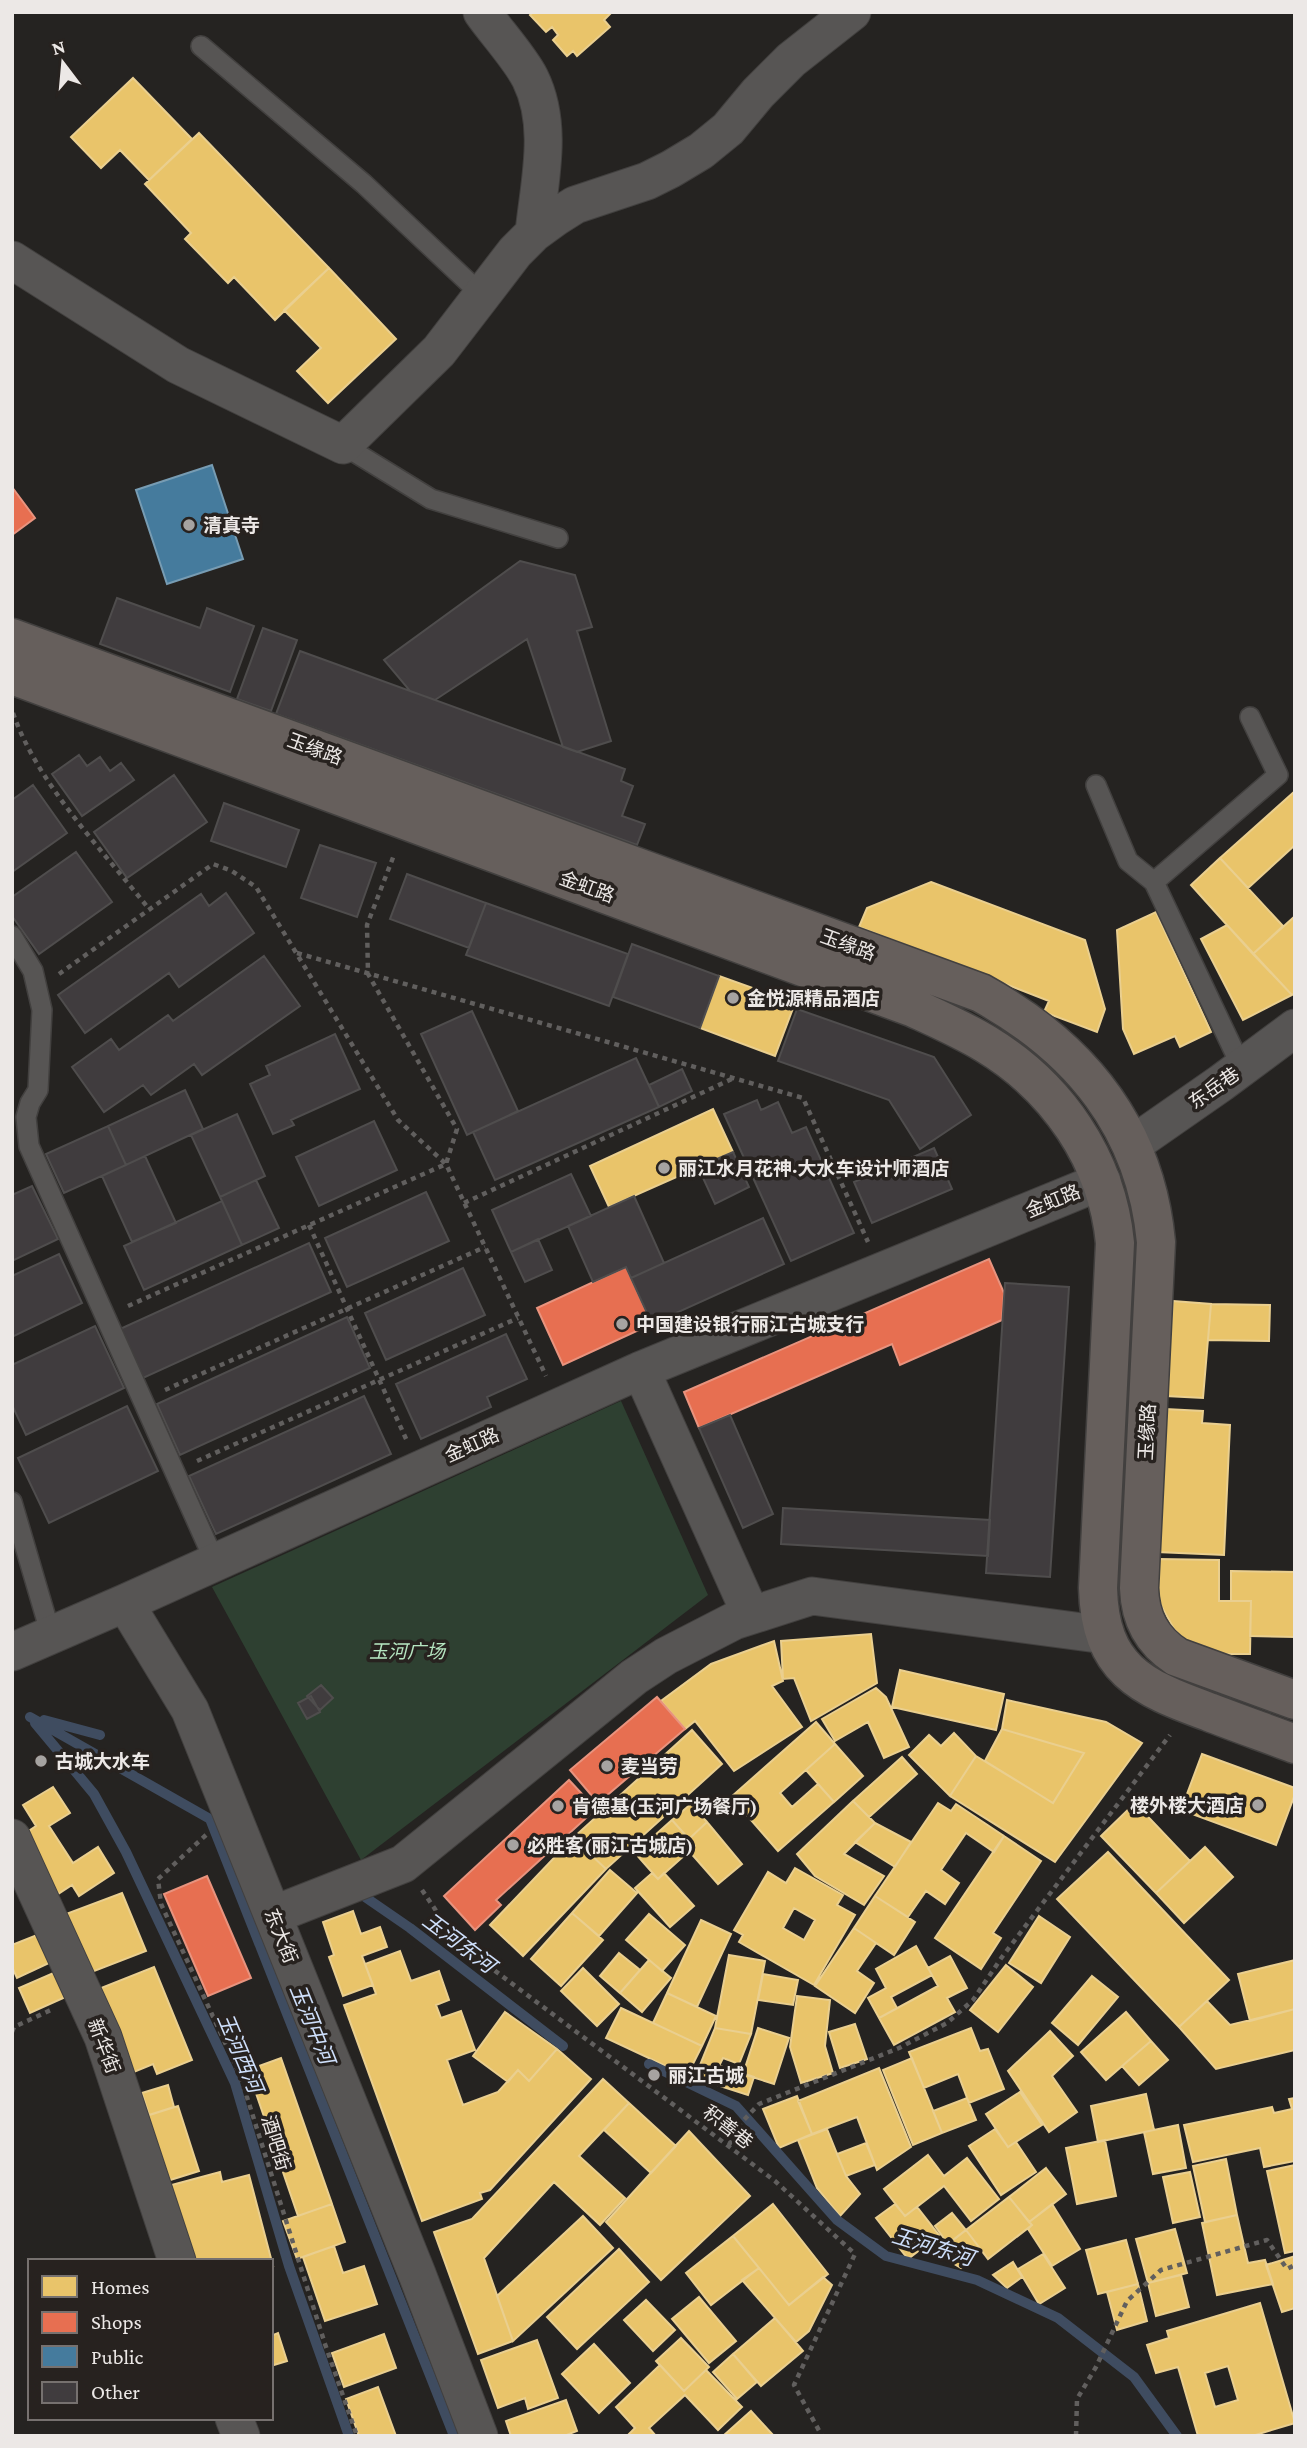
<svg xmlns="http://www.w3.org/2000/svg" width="1307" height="2448" font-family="'Crimson Pro','Noto Sans SC',serif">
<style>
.green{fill:#2e4031}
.homes{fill:#e9c46a;stroke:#eacf8f;stroke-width:2;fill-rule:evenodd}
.shops{fill:#e76f51;stroke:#e8937e;stroke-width:2}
.public{fill:#457b9d;stroke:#779cb3;stroke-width:2}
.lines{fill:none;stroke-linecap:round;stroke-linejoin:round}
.stream{stroke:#3f4c60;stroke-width:10}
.building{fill:#403c3e;stroke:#4f4d4d;stroke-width:2}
.lane-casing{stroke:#42403f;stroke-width:22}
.street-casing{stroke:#42403f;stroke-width:39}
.primary-casing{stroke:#42403f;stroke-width:41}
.path{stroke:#615f5e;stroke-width:4.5;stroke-dasharray:5 5;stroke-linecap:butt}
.lane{stroke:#575554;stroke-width:19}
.street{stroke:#575554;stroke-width:37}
.primary{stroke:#665f5c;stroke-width:38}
.poi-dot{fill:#a6a3a1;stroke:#27221f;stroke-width:2.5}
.labels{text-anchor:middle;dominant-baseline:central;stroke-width:7;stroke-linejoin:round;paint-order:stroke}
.poi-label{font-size:19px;font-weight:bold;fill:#ece8e6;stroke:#27221f;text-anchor:start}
.street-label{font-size:19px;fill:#ece8e6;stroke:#27221f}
.park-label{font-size:19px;font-style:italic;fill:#b5e5c0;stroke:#27221f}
.water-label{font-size:21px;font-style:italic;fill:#cfe0fc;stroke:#27221f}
</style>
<rect width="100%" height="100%" fill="#252321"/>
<!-- green -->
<path class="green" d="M621,1401L708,1595L361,1860L212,1587Z"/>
<!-- homes -->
<path class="homes" d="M533,12H608L610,14L604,20L610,27L577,56L573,51L567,56L553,40L558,35L552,27L546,32L530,15Z
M133,78L192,139L149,180L120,150L101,168L71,137Z
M199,133L329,268L275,320L234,277L228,283L185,239L191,233L145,184Z
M329,268L396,339L328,403L297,371L321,348L284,310Z
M1295,791V845L1248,888L1220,858Z
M1220,858L1283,926L1253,954L1191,885Z
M931,882L1085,940L1105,1009L1097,1032L1044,1012L1049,1001L859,927L867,908Z
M1156,912L1211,1032L1180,1047L1175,1036L1134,1054L1123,1029L1117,930Z
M1295,916V993L1292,995L1253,954Z
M1227,925L1292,995L1243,1020L1201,939Z
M719,976L795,1003L775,1056L700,1028Z
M713,1109L733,1152L609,1207L590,1166Z
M1173,1301L1211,1304L1203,1398L1166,1396Z
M1211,1304L1270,1305L1269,1341L1208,1340Z
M1165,1409L1203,1411L1202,1423L1230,1425L1224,1555L1157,1552Z
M1159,1559L1219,1560V1601H1251L1250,1654H1198L1174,1629L1158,1600Z
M1231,1571L1295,1572V1637L1250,1636L1251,1601H1231Z
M871,1634L877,1683L811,1721L794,1678L783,1679L781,1641Z
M774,1641L783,1681L772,1686L802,1727L734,1771L695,1721L685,1729L661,1701L711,1664Z
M900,1670L1004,1694L996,1730L892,1707Z
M876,1688L886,1697L909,1747L884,1758L868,1722L835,1741L822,1719Z
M1007,1700L1106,1722L1142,1743L1055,1862L950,1796L976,1756L1053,1803L1084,1753L1002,1729Z
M816,1722L835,1744L780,1793L792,1807L818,1784L834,1802L778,1851L731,1797Z
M1002,1729L1084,1753L1053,1803L985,1761Z
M692,1730L722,1764L606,1869L573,1838Z
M954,1733L976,1756L950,1796L909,1755L929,1735L941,1746Z
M835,1744L863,1776L834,1802L806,1770Z
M1202,1754L1295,1788V1794L1276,1845L1181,1810Z
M902,1757L917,1774L869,1817L853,1801Z
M53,1787L70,1813L49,1826L73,1863L98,1847L114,1873L79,1896L72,1885L58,1894L21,1836L36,1826L23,1805Z
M853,1801L875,1823L844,1854L884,1876L864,1905L815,1876L797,1854Z
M938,1803L951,1811L956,1804L1004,1836L994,1852L966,1833L941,1870L959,1883L945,1904L926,1891L908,1917L875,1896Z
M1135,1803L1190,1861L1156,1893L1101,1836Z
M691,1804L707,1822L689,1839L672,1820Z
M672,1820L695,1846L658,1879L635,1853Z
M707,1822L742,1864L718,1884L689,1851L695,1846L689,1839Z
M875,1823L911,1842L895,1867L855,1842Z
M1004,1836L1041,1861L993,1933L1001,1938L981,1969L935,1938Z
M573,1838L606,1869L523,1956L490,1925Z
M1205,1847L1233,1877L1184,1923L1156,1893Z
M1108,1852L1229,1980L1179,2027L1057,1899Z
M795,1868L843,1895L837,1905L855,1915L814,1985L739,1942L743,1935L734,1930L768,1872L786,1883ZM794,1908L815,1920L804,1940L783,1928Z
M610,1870L637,1893L599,1936L572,1913Z
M652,1873L658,1879L664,1873L694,1906L670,1927L635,1888Z
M122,1893L146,1951L89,1973L66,1914Z
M875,1896L915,1922L894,1955L854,1928Z
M353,1911L361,1934L380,1927L387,1947L362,1956L373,1985L343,1996L329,1957L334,1955L323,1922Z
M572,1913L603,1940L561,1986L531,1959Z
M649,1914L685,1945L662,1971L626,1940Z
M1039,1916L1070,1937L1041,1983L1009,1963Z
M701,1920L731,1934L697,2007L667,1993Z
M854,1928L876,1943L857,1971L874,1983L855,2013L815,1986Z
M37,1935L49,1963L17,1978L12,1967V1945Z
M916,1946L932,1975L891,1997L897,2008L879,2018L868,1998L886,1988L876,1969Z
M400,1951L411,1981L439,1971L449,2000L436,2005L441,2018L461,2011L475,2050L447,2060L463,2105L498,2092L518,2070L529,2081L557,2049L591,2079L490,2190L480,2193L482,2199L422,2221L344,2005L376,1994L365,1964Z
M619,1953L640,1970L620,1993L600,1976Z
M729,1955L765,1961L751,2034L715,2028Z
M950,1956L967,1988L947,1998L955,2012L894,2045L879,2018L938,1986L928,1968Z
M649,1960L671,1978L642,2012L620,1993Z
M1295,1960V2009L1250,2021L1238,1974Z
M1006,1965L1033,1987L998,2032L970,2010Z
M154,1967L192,2060L157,2074L153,2064L129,2074L96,1990Z
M583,1968L619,2004L597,2026L561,1991Z
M58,1971L70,1995L30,2013L19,1988Z
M763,1974L798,1980L793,2005L758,2000Z
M1092,1976L1118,1997L1078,2045L1052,2023Z
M667,1993L716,2016L702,2046L653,2023Z
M797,1996L830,2000L825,2046L833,2073L801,2083L790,2047Z
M1207,2001L1230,2025L1295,2009V2050L1216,2069L1179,2027Z
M621,2008L702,2046L687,2076L606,2038Z
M505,2012L557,2049L529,2081L518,2070L508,2082L473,2056Z
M1126,2012L1151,2041L1106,2080L1081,2052Z
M855,2024L867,2059L840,2068L829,2032Z
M715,2028L751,2034L739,2064L723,2058L711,2082L696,2075Z
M758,2028L789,2038L774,2084L743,2074Z
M971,2028L980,2051L988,2049L1004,2089L969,2103L958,2074L924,2088L909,2052Z
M1050,2031L1073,2056L1052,2076L1077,2112L1049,2132L1008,2071Z
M1151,2041L1168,2060L1139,2085L1122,2066Z
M281,2058L332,2204L298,2216L248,2070Z
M912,2058L942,2133L913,2145L883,2070Z
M720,2066L754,2077L748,2095L714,2084Z
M879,2068L911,2147L877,2170L857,2117L812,2134L798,2101Z
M603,2079L629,2103L579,2156L625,2198L600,2225L554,2182L484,2258L513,2341L478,2354L434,2232L472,2219Z
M168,2085L174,2107L149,2115L142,2093Z
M1020,2092L1042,2125L1008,2147L986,2114Z
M1146,2094L1154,2130L1098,2142L1091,2106Z
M797,2096L812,2134L779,2148L763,2109Z
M967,2098L976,2120L942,2133L933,2111Z
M1295,2098V2161L1264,2167L1260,2148L1193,2162L1184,2125L1272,2107L1274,2113L1292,2109L1289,2099Z
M629,2103L676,2146L651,2173L604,2130Z
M178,2106L199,2171L164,2182L143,2117Z
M1178,2125L1186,2168L1153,2174L1144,2132Z
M827,2129L846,2176L860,2194L840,2216L817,2188L798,2140Z
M995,2129L1008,2147L1016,2142L1036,2172L1001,2195L969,2146Z
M689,2131L750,2196L661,2280L606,2222Z
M1105,2140L1116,2196L1077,2204L1066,2148Z
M866,2143L875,2165L846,2176L837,2154Z
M928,2155L944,2176L967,2158L999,2199L971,2221L944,2186L905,2216L884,2189Z
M1226,2159L1237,2215L1205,2222L1193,2166Z
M1295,2165V2251L1285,2253L1267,2171Z
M1046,2168L1066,2194L1029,2222L1009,2197Z
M220,2172L222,2182L249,2175L273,2266H271V2261H188L168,2186Z
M1190,2172L1200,2217L1173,2223L1163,2177Z
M1009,2197L1032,2225L988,2259L966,2230Z
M332,2204L345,2242L297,2259L283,2221Z
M773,2204L828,2274L789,2305L733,2236Z
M895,2204L905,2216L917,2207L939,2235L908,2259L876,2218Z
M1052,2204L1080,2249L1052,2266L1028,2229L1032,2225L1029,2222Z
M952,2213L966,2230L948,2244L935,2226Z
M1237,2215L1248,2263L1265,2260L1273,2284L1217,2295L1202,2223Z
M583,2216L613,2248L513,2341L497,2296Z
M1175,2229L1187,2273L1148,2283L1136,2239Z
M966,2230L982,2251L961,2268L936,2253Z
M733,2236L759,2268L711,2305L686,2273Z
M1126,2240L1138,2284L1098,2294L1086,2250Z
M334,2246L343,2273L364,2266L377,2304L325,2321L303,2257Z
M619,2249L649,2282L577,2349L547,2317Z
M1043,2254L1065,2288L1039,2304L1018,2269Z
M1295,2256V2308L1282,2312L1266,2265Z
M1013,2262L1022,2277L1007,2288L993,2275Z
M759,2268L789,2305L823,2277L832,2285L809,2331L796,2342L742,2280Z
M1181,2275L1189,2307L1156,2316L1148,2283Z
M1138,2284L1147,2321L1117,2330L1107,2292Z
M699,2297L736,2341L709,2363L672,2319Z
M646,2300L675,2330L653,2351L624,2320Z
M1260,2303L1295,2423L1252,2436H1198L1178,2367L1156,2373L1147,2345L1169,2338L1167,2331ZM1228,2366L1238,2400L1215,2407L1205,2373Z
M775,2318L803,2351L761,2386L733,2354Z
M278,2333L287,2361L271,2366V2336Z
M384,2334L396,2368L344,2387L332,2353Z
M681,2338L709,2367L684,2391L656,2361Z
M537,2340L558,2398L528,2409L525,2398L498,2408L481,2360Z
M594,2344L630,2383L599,2413L562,2374Z
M733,2354L757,2382L737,2399L713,2372Z
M660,2365L684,2391L706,2370L742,2407L718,2430L685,2395L649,2428L656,2436H627L635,2428L616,2407Z
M378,2387L396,2436H359L346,2399Z
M566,2400L577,2431L564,2436H511L506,2421Z
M751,2411L774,2436H723Z"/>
<!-- shops -->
<path class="shops" d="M12,487L35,518L12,535Z
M989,1259L1004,1293L1002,1320L900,1365L892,1344L699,1428L684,1392Z
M626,1267L652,1324L563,1365L537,1308Z
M657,1697L685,1729L598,1803L570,1770Z
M569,1780L596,1809L496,1900L501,1905L475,1930L444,1896Z
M207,1876L251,1978L208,1996L164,1894Z"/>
<!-- public -->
<path class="public" d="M212,465L243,559L167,584L136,490Z"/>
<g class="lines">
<!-- stream -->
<path class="stream" d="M30,1717L210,1819L454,2436
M44,1720L100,1735
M35,1723L94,1794L126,1852L235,2083L289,2266L349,2436
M365,1897L410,1928L563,2046
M649,2064L736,2106L837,2220L886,2256L977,2280L1058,2318L1134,2377L1177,2436"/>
</g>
<!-- building -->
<path class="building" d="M520,561L575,575L592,627L577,631L611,741L577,752L563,747L527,639L435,700L410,691L384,660Z
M117,598L200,628L207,608L254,626L230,692L100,644Z
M263,628L297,640L271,711L237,699Z
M300,651L625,769L621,781L633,786L622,816L645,824L637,845L276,714Z
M79,755L87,766L100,757L110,771L121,763L134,780L82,816L52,774Z
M174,775L207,822L127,878L94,832Z
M33,785L67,833L12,872V800Z
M224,803L299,830L286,867L211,841Z
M320,845L376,863L357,917L301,898Z
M76,852L112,902L39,954L12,916V897Z
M407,874L486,903L469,948L390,919Z
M226,893L254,933L179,987L169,973L85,1033L58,995L201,894L209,906Z
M486,903L628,954L609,1006L466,955Z
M632,944L719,976L700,1028L613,997Z
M264,956L300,1006L202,1075L194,1064L151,1095L143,1085L104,1112L72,1067L111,1039L119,1050L168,1015L173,1021Z
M797,1009L934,1057L971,1115L920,1149L889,1100L778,1061Z
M472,1011L518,1111L467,1135L421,1034Z
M335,1034L360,1089L291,1120L294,1125L273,1134L250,1084L270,1075L266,1066Z
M636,1058L659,1107L495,1180L473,1132Z
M682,1069L692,1091L659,1107L649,1085Z
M185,1090L203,1129L126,1165L108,1126Z
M757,1100L761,1110L778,1102L792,1133L806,1127L854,1233L791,1261L724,1114Z
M237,1114L265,1176L220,1197L191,1135Z
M374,1121L397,1170L319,1206L296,1157Z
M108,1126L126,1165L64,1193L46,1154Z
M934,1148L952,1189L872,1223L854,1182Z
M733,1152L749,1187L715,1204L698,1167Z
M145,1156L176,1223L132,1242L102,1176Z
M571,1174L591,1216L511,1252L492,1210Z
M256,1180L279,1228L242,1245L220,1197Z
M32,1186L58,1239L12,1261V1195Z
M426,1192L449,1241L347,1287L325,1238Z
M634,1196L664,1263L631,1278L626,1267L593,1282L568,1226Z
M222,1201L242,1245L144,1290L124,1246Z
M763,1218L784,1264L652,1324L631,1278Z
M538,1239L552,1270L525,1282L511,1252Z
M309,1243L331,1292L143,1378L120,1329Z
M59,1254L82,1303L12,1337V1276Z
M463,1268L485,1315L386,1360L365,1313Z
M1005,1283L1069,1287L1050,1577L986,1573Z
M347,1317L370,1368L180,1455L157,1404Z
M95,1326L124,1388L26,1435L12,1405V1365Z
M506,1334L527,1379L487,1397L491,1407L421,1439L396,1384Z
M364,1396L391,1454L216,1534L189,1476Z
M127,1406L158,1471L49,1523L18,1458Z
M730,1415L773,1514L743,1528L699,1428Z
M783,1508L990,1520L988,1556L781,1544Z
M321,1685L333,1698L320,1710L307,1696Z
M311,1696L320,1712L307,1719L298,1703Z"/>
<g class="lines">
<defs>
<path id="lane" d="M201,46L364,184L482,295
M343,445L431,499L558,538
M1096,785L1128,861L1154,882L1242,1068
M1154,882L1278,775L1250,717
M12,936L33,971L42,1010L38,1090L30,1103L26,1117L29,1146L215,1562
M12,1502L51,1635"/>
<path id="street" d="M482,12C496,32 520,58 530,78C554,126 539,183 534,233
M12,260L178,365L343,445L439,351L515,252L534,233L556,217L575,205L647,181L671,169L701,151L728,129L758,93L791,60L852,12
M1132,1145L1221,1083L1295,1028
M641,1370L751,1615
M125,1603L190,1710L417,2274L479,2436
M12,1652L125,1603L641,1370L1102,1181
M12,1838L103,2037L177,2261
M273,1915L403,1864L634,1677L666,1656L734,1621L812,1596L1105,1635
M234,2418L241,2436"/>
<path id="primary" d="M12,638L981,993C1080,1048 1145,1126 1156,1242L1139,1588C1140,1618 1151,1640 1177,1657L1295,1700
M12,675L914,1008C938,1019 963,1030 986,1044C1057,1087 1107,1159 1115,1243L1098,1588C1100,1669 1140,1687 1209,1712C1237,1723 1266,1733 1295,1744"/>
</defs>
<!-- lane casing -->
<use href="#lane" class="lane-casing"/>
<!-- street casing -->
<use href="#street" class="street-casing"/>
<!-- primary casing -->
<use href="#primary" class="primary-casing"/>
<!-- path -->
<path class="path" d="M13,713C37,783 103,851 149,909
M297,953L803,1098L868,1242
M59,974L213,864L232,871L256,887L398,1120L446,1164L546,1376
M464,1203L734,1078
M309,1225L407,1441
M128,1306L446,1164L457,1129L368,974L367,925L394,855
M165,1390L485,1247
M197,1461L518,1318
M206,1835L158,1879L161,1904L240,2075L325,2344L357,2436
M422,1890L458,1943L775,2181L855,2254L794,2385L822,2436
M12,2032L14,2027L53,2009
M729,2145L739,2125L759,2104L899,2048L947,2023L973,2000L1002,1957L1170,1735
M1076,2436L1077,2399L1096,2367L1127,2301L1161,2270L1267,2240L1287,2269L1295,2265"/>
<!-- lane -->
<use href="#lane" class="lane"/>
<!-- street -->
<use href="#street" class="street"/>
<!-- primary -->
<use href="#primary" class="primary"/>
</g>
<!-- markers -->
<g class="poi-dot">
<circle cx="189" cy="525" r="7"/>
<circle cx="733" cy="998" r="7"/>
<circle cx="664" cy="1168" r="7"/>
<circle cx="622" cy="1324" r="7"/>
<circle cx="41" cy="1761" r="7"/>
<circle cx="607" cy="1766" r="7"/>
<circle cx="1258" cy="1805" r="7"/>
<circle cx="558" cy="1806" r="7"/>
<circle cx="513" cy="1845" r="7"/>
<circle cx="654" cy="2075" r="7"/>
</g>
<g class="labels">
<!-- poi labels -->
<g class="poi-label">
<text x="203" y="525">清真寺</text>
<text x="747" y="998">金悦源精品酒店</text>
<text x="678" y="1168">丽江水月花神·大水车设计师酒店</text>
<text x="636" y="1324">中国建设银行丽江古城支行</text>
<text x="55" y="1761">古城大水车</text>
<text x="621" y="1766">麦当劳</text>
<text x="1244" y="1805" text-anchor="end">楼外楼大酒店</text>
<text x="572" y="1806">肯德基(玉河广场餐厅)</text>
<text x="527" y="1845">必胜客(丽江古城店)</text>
<text x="668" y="2075">丽江古城</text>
</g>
<!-- street labels -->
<g class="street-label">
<text transform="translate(315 749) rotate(20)">玉缘路</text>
<text transform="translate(587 887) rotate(20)">金虹路</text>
<text transform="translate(848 945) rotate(20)">玉缘路</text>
<text transform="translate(1214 1088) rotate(-35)">东岳巷</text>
<text transform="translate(1053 1201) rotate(-22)">金虹路</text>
<text transform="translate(1147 1432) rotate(-87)">玉缘路</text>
<text transform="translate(472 1445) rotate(-24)">金虹路</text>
<text transform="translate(281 1936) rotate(68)">东大街</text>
<text transform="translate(104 2046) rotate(69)">新华街</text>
<text transform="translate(728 2127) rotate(38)">积善巷</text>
<text transform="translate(276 2143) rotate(73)">酒吧街</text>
</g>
<!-- park labels -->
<g class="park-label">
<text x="407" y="1651">玉河广场</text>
</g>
<!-- water labels -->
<g class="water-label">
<text transform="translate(459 1943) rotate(37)">玉河东河</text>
<text transform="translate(312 2024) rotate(68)">玉河中河</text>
<text transform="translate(240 2053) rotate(67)">玉河西河</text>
<text transform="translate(933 2247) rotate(17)">玉河东河</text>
</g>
</g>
<!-- border -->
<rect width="1307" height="2448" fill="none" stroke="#ece8e6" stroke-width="28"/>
<!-- legend -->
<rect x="28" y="2259" width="245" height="161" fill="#27221f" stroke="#76716f" stroke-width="2"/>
<rect x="42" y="2276" width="35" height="21" fill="#e9c46a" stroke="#76716f" stroke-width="2"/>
<text x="91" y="2294" font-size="21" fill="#ece8e6">Homes</text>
<rect x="42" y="2312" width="35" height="21" fill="#e76f51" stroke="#76716f" stroke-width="2"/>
<text x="91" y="2329" font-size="21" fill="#ece8e6">Shops</text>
<rect x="42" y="2346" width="35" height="21" fill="#457b9d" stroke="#76716f" stroke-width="2"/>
<text x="91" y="2364" font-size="21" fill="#ece8e6">Public</text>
<rect x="42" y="2382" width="35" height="21" fill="#403c3e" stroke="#76716f" stroke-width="2"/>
<text x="91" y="2399" font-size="21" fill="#ece8e6">Other</text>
<!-- north arrow -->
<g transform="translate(63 63) rotate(344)" stroke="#27221f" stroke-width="5" paint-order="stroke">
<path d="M0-5L12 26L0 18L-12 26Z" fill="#ece8e6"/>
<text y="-10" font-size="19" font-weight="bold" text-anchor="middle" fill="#ece8e6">N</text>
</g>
</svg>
